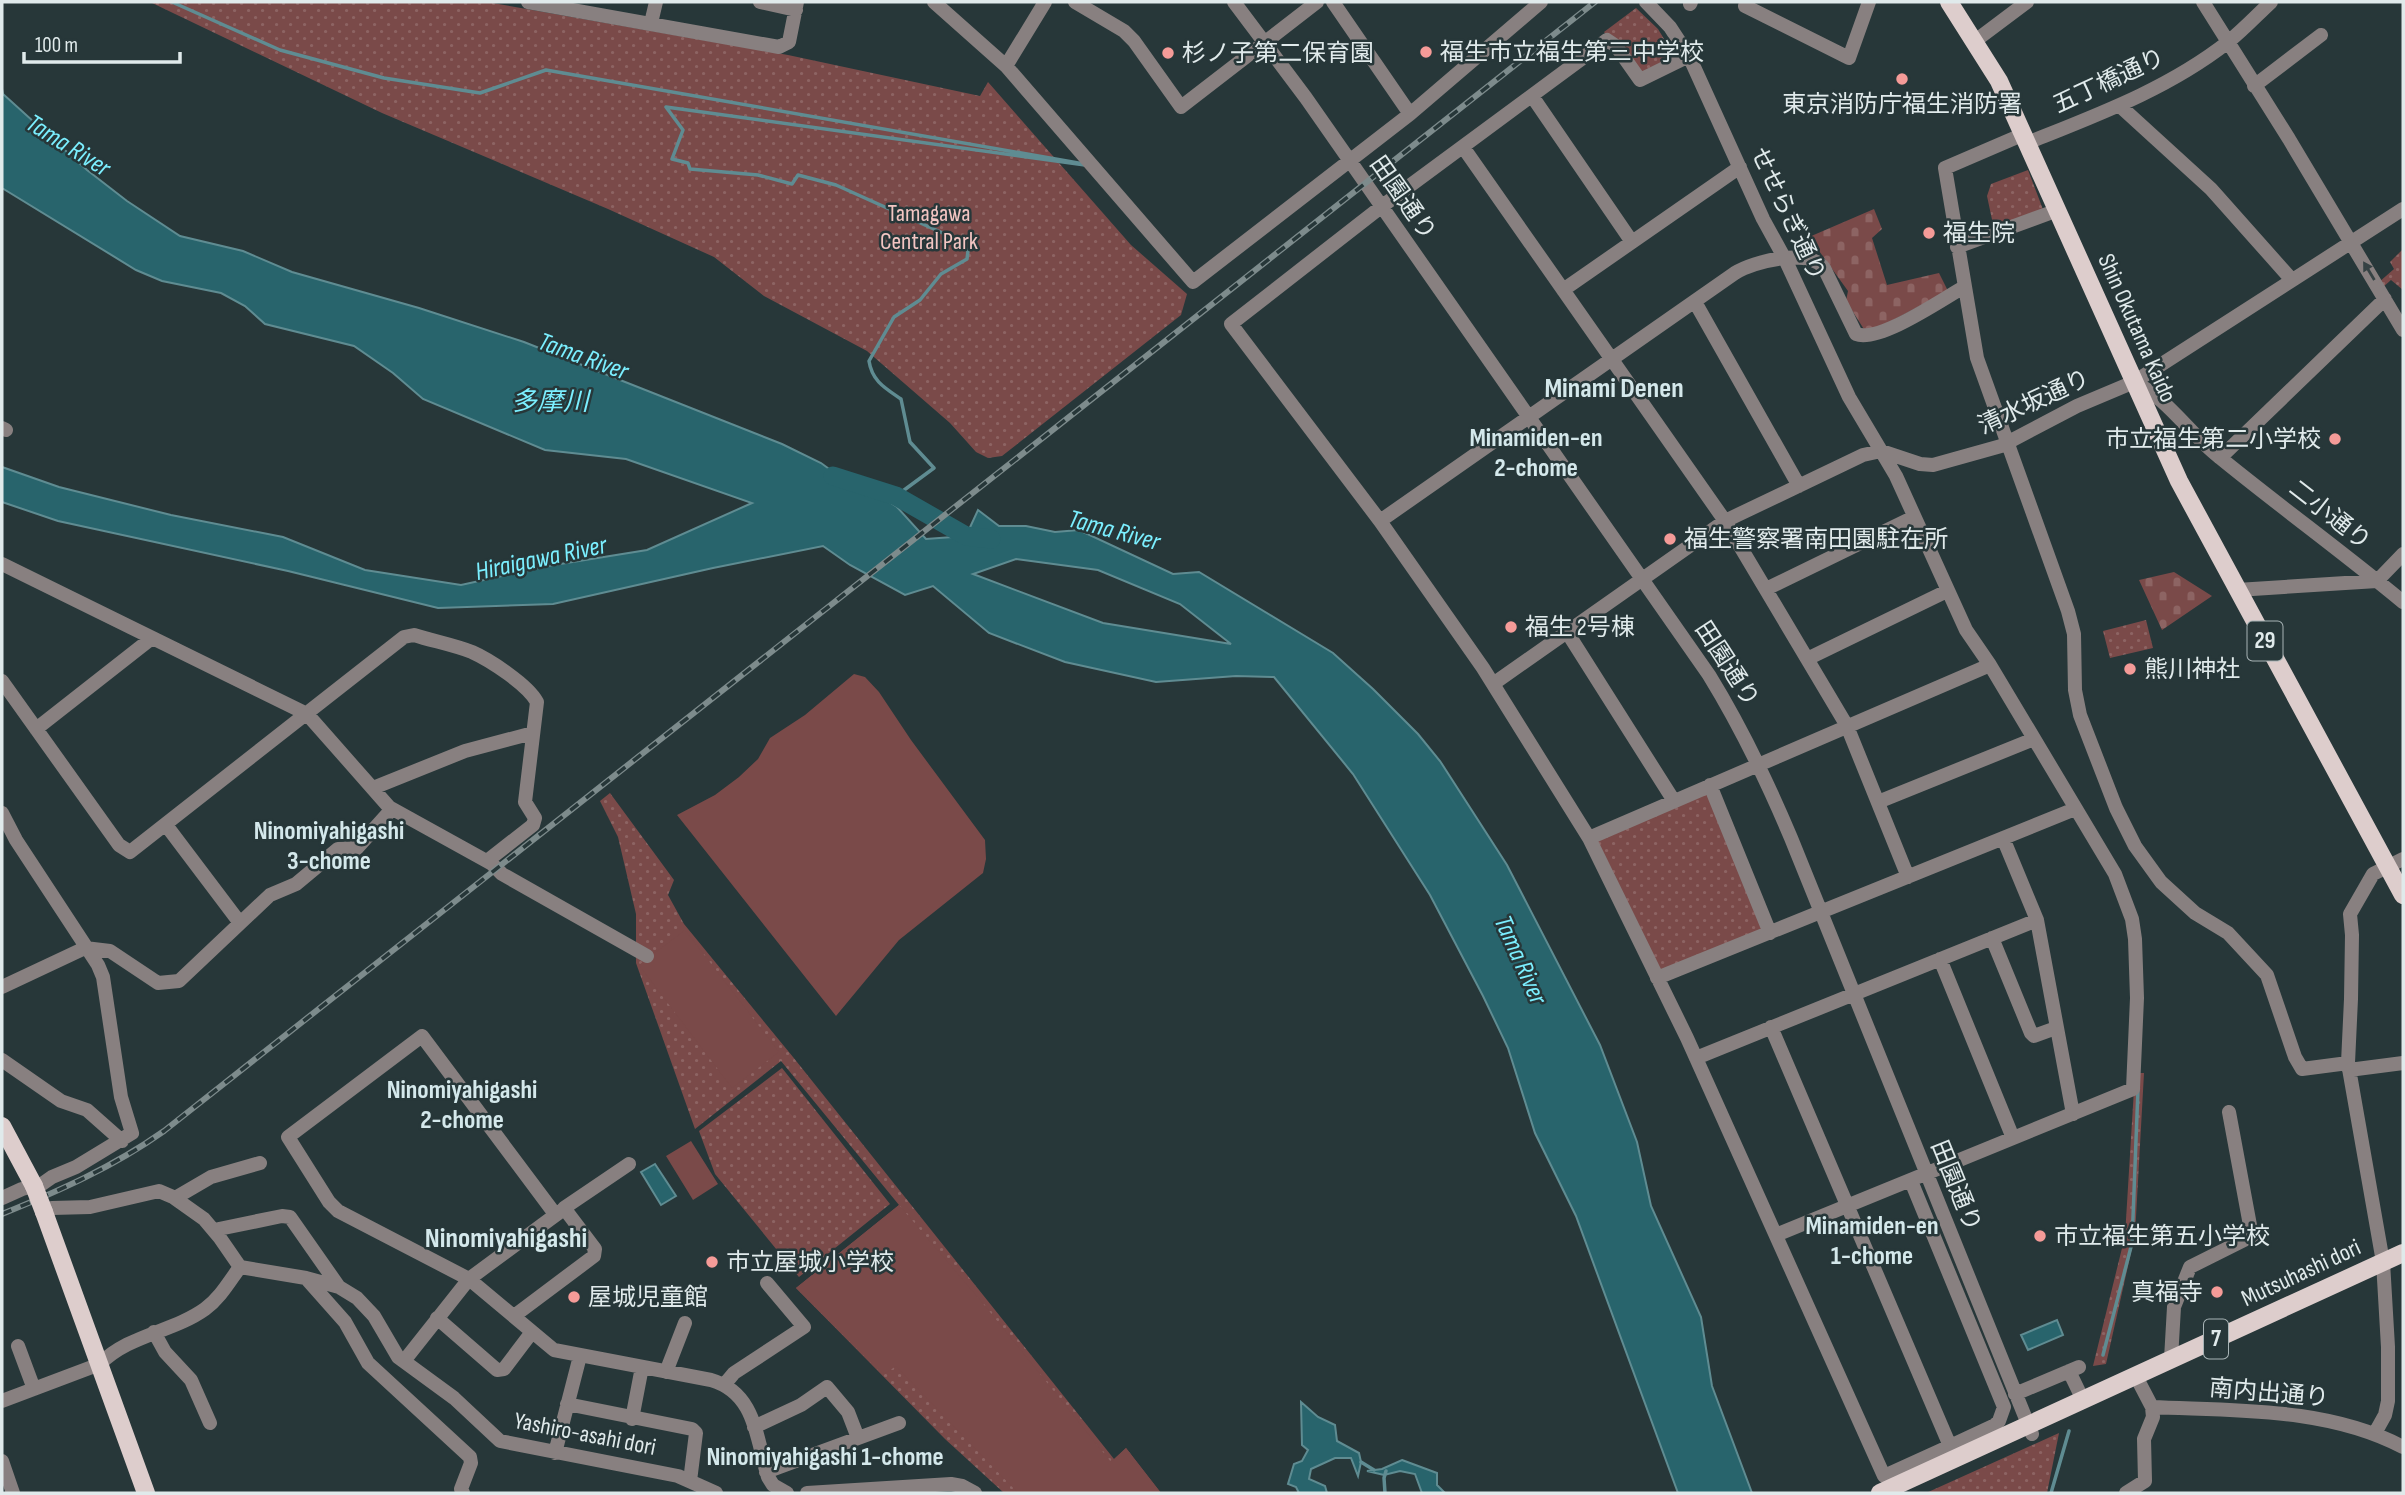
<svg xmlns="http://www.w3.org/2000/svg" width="2405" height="1495" font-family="'Sofia Sans Condensed','Noto Sans JP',sans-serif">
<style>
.green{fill:url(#green-dots)}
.cemetery{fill:url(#cemetery-stones)}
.pitch{fill:#7a4a49}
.water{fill:#28646c;stroke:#5f8c92;stroke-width:2;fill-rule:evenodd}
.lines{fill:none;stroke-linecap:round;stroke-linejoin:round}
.stream{stroke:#5f8c92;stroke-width:3.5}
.river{stroke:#28646c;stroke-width:19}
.minor{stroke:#888080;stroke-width:14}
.major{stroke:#ddcdcc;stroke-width:18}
.rail-casing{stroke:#7d8b8c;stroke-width:6}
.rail{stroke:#273739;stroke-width:3.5;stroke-dasharray:10;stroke-linecap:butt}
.major-bridge{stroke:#ddcdcc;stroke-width:18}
.oneway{fill:#364244}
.poi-dot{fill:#f59b98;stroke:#273739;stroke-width:2.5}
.labels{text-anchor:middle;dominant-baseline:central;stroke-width:5;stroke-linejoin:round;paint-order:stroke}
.shield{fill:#273739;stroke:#a8b4b6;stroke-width:2}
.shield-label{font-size:23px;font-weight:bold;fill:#e0eaeb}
.poi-label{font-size:24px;fill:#e0eaeb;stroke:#273739;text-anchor:start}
.street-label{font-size:24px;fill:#e0eaeb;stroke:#273739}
.park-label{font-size:24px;fill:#f4c6c3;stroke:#273739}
.water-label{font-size:26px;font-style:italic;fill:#7befff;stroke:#273739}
.neighbourhood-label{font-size:26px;font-weight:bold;fill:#d4e8eb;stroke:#273739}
.quarter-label{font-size:28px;font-weight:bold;fill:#d4e8eb;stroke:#273739}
</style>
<defs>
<pattern id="green-dots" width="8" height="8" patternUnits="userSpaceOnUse" patternTransform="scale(1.75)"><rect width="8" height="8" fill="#7a4a49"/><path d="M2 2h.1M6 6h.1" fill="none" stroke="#8d6463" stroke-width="1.8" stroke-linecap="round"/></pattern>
<pattern id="cemetery-stones" width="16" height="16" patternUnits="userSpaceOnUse" patternTransform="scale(1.75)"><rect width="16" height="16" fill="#7a4a49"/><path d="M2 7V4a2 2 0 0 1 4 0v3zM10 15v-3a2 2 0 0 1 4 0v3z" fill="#8d6463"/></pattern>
</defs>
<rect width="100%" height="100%" fill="#273739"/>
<!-- green -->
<path class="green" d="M150,2H487L788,55L980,96L988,82L1131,245L1187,294L1181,315L1002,456L988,458L976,452L950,423L867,351L764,296L714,257L608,209L382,113Z
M1636,8L1658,29L1675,57L1636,76L1604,32Z
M2028,170L2044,212L1994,229L1987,196L1991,184Z
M2403,249V290L2391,280L2382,288L2378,283L2394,269L2390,262Z
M2146,620L2153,648L2110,658L2103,631Z
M1706,790L1765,933L1659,976L1593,841Z
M610,793L674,880L668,895L684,924L793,1057L1114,1459L1126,1448L1161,1493H1004L945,1439L796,1288L899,1205L781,1061L695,1129L636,963V914L618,837L600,801Z
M782,1068L890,1204L799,1277L715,1174L699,1131Z
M2135,1073H2144L2135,1235L2106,1364L2093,1366L2125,1236Z
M2059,1433L2047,1493H1926Z"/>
<!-- cemetery -->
<path class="cemetery" d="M1874,209L1882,229L1872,238L1887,285L1939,273L1948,291L1867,334L1846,301L1848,291L1809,237Z
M2174,572L2212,596L2162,630L2139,580Z"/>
<!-- pitch -->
<path class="pitch" d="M854,674L865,677L879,692L911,740L985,840L986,859L983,873L899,940L836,1016L677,815L715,795L739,777L758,759L770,738L805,715Z
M685,930L779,1052L732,1088L639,965Z
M691,1141L718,1184L693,1200L666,1156Z
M899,1205L981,1301L1111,1462L1126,1448L1161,1493H1018L896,1366L883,1375L796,1288Z"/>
<!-- water -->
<path class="water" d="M2,89L3,94L87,170L127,201L180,236L243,251L292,272L419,308L524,342L782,444L821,463L843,479L866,487L897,507L926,539L966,536L978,510L999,526H1026L1055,532L1079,530L1173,574L1199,572L1333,653L1373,689L1418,734L1440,761L1507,865L1600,1045L1637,1142L1651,1206L1701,1317L1712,1386L1752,1493H1678L1576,1216L1535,1133L1508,1048L1483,996L1430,895L1353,774L1274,677L1236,676L1156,682L1065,662L989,633L933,586L905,595L850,565L823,546L713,568L553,604L438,608L288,571L58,521L2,502V467L59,487L171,515L283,537L365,570L461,585L548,566L647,550L752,503L626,459L545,450L423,399L393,373L354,346L265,324L245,306L221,293L162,281L136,270L2,188ZM1016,559L1098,570L1180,604L1231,644L1103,623L973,574Z
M655,1164L676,1196L661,1205L641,1172Z
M2057,1320L2063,1335L2028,1350L2021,1335Z
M1301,1402L1318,1417L1335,1425L1337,1441L1359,1453L1361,1462L1358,1476L1351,1458H1335L1311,1469L1309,1479L1325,1486L1327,1493H1299L1296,1487L1288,1484L1294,1464L1302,1461L1308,1450L1302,1445Z
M1402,1460L1437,1473V1485L1445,1493H1422L1415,1474L1400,1471L1384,1475L1367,1471L1382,1469Z"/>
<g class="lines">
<!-- stream -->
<path class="stream" d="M172,2L280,50L384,78L480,93L546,70L1084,164
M896,496L934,468L910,442L901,399C885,388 872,381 869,361L894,317L920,300L941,274L967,259L968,251L956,239L836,185L798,175L792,184L758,175L690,169L688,163L672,159L683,130L666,107L1085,165
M2103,1355L2132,1243L2138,1089
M1361,1462L1374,1470
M1385,1493L1384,1478L1386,1471
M2051,1493L2069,1431"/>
<!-- river -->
<path class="river" d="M833,476L896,496L966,536L991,539"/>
<!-- minor -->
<path class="minor" d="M528,2L779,47L789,42L797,2
M760,2L796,10
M934,2L1006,66L1193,282L1410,114L1541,2
M1075,2L1124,31L1134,41L1181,107L1317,2
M1234,2L1306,98L1709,675C1741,727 1767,781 1791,838L2032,1434
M1333,2L1410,114
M1646,2L1670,27L1689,56L1763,219L1785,259L1849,397L1896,476L1966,630L1990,665L2115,874L2132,919L2135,939L2137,998L2133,1089L1776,1235
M2203,2L2289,139L2403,330
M1690,4L1691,2
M1745,6L1849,58L1869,2
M651,23L656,2
M1975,41L2027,2
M1689,56L1640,80L1616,46L1607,40L1381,207L1231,324L1380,521L1483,668L1589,838L1687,1038L1884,1476L1950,1446
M1006,66L1045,2
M2254,86L2321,35
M1532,96L1632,242
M2120,106L2211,189L2292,280
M2024,134L1945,168L1977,358L2068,611L2074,634L2075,690L2080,715L2116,808L2135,846L2161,882L2195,913L2228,933L2267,975L2295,1057L2302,1069L2348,1063
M2027,143C2097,115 2168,89 2228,42C2243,30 2257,15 2271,2
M1463,147L1725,521L1847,726L1908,877
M1957,247L2058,210
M1563,290L1740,167
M1695,302L1799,486
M2134,382C2168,399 2189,433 2218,456C2279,506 2343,552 2403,602
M2,428L6,430
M2220,458L2385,299
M1380,521L1735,273C1754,261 1808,248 1824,268L1856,334C1879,343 1941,300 1964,287
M2,564L307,714L389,807L492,864L502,874L647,956
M1766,589L1914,517
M2237,590L2377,581L2403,554
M1567,632L1674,801
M1807,659L1947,591
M2,681L119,845L130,852L404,637L414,635C433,641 454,645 472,652C490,660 528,685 537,702L525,802L535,818L533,825L487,861
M1493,684L1725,521L1863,455L1881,451L1920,464L1933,465L2001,446L2077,406L2134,382L2403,209
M36,729L152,638
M1710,785L1770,933
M373,788L465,751L533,733
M1878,802L2034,739
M2,813L16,840L98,965L103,977L121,1097L132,1133L76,1167L52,1177L42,1184L22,1189L2,1198
M166,825L240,923
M1589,838L1990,665
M2003,838L2037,920L2073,1114
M1992,938L2031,1033L2034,1036L2056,1028
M1940,959L2013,1138
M1657,978L2075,809
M2,987L85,948L110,951L158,983L179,981L270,895L296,884L338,849L357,848L392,809
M1771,1027L1950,1446L1995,1425L1999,1421L2004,1407L1911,1181
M1696,1058L2037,920
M2,1060L61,1101L87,1110L122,1141
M2349,1070L2403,1063
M175,1198L211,1177L260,1163
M44,1212L52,1208L90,1207L159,1191L173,1197L204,1219L220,1238L240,1267L306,1278L339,1287L357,1298L374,1316L398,1357L454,1398L500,1441L678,1476L716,1493
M555,1214L422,1036L288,1137L329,1202L338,1211L469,1279L554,1350L711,1380C756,1393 756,1438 768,1477L773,1485L787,1493
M214,1230L282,1216L290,1217L339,1287
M306,1278L345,1322L368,1363L470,1457L471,1463L461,1489L463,1493
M514,1316L594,1256L595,1249L564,1208L629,1164
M437,1318L497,1370L504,1369L532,1332
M154,1332L165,1352L191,1380L210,1423
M18,1346L34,1389
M2171,1359L2174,1307L2190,1267L2252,1236L2229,1112
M404,1361L469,1279L561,1211
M2069,1371L2083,1400
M666,1372L685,1323
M2140,1384L2152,1407C2236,1411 2327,1407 2403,1447
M724,1385L734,1373L804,1327L767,1283
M2015,1394L2079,1367
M2,1401L100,1364C128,1335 173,1332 205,1309C220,1298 229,1282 240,1267
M567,1404L692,1429L696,1433L690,1481
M632,1419L642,1367
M754,1427L801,1405L827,1387L848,1412L858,1438
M2375,1433L2385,1415L2388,1401V1347L2383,1262L2348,1063L2351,999L2352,935L2350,914L2373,874L2403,859
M555,1453L580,1356
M2,1461L13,1493
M766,1472L899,1423
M807,1493L951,1484L962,1486L975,1493
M2126,1493L2145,1481L2144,1439L2153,1417L2152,1407"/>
<!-- major -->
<path class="major" d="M1949,2L1999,81L2179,481L2403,895
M2,1126L34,1186
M44,1212L146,1493
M1880,1493L2403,1253"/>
<defs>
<path id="rail" d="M2,1214C59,1191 113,1167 164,1131L1595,2"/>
</defs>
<!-- rail casing -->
<use href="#rail" class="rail-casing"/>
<!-- rail -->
<use href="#rail" class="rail"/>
<!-- major-bridge -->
<path class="major-bridge" d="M34,1186L44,1212"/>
</g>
<!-- one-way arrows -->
<defs><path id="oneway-solid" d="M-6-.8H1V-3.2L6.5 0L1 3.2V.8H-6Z" transform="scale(1.75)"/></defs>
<use class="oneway" href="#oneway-solid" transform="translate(2369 271) rotate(-121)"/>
<!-- markers -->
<g class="poi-dot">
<circle cx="1426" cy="52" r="7"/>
<circle cx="1168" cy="53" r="7"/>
<circle cx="1902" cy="79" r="7"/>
<circle cx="1929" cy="233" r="7"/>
<circle cx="2335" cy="439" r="7"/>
<circle cx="1670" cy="539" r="7"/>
<circle cx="1511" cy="627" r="7"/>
<circle cx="2130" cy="669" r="7"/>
<circle cx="2040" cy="1236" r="7"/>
<circle cx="712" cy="1262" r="7"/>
<circle cx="2217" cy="1292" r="7"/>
<circle cx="574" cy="1297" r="7"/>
</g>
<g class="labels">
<!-- shield labels -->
<g class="shield">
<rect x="2247.5" y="621.5" width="35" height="39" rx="5"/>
<rect x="2204" y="1319.5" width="24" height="39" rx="5"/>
</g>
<g class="shield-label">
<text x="2265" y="641">29</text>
<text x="2216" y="1339">7</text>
</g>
<!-- poi labels -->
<g class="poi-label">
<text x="1440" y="52">福生市立福生第三中学校</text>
<text x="1182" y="53">杉ノ子第二保育園</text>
<text x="1902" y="104" text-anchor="middle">東京消防庁福生消防署</text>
<text x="1943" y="233">福生院</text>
<text x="2321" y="439" text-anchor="end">市立福生第二小学校</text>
<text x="1684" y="539">福生警察署南田園駐在所</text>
<text x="1525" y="627">福生 2号棟</text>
<text x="2144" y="669">熊川神社</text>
<text x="2054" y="1236">市立福生第五小学校</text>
<text x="726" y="1262">市立屋城小学校</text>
<text x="2203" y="1292" text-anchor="end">真福寺</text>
<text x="588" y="1297">屋城児童館</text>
</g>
<!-- street labels -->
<g class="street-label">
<text transform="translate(2109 81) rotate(-25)">五丁橋通り</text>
<text transform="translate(1403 198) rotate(55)">田園通り</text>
<text transform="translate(1788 214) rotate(65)">せせらぎ通り</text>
<text transform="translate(2137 328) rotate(66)">Shin Okutama Kaido</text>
<text transform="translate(2034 402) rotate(-25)">清水坂通り</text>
<text transform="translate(2330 515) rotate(38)">二小通り</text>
<text transform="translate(1727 664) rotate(57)">田園通り</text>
<text transform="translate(1956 1186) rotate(68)">田園通り</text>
<text transform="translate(2301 1273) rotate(-25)">Mutsuhashi dori</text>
<text transform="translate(2269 1393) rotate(5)">南内出通り</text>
<text transform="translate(585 1434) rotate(11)">Yashiro-asahi dori</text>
</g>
<!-- park labels -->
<g class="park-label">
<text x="929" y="213">Tamagawa<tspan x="929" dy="28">Central Park</tspan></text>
</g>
<!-- water labels -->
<g class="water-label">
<text transform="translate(68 146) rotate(32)">Tama River</text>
<text transform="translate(583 357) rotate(20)">Tama River</text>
<text x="550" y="402">多摩川</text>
<text transform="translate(1114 531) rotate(15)">Tama River</text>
<text transform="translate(541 559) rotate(-12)">Hiraigawa River</text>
<text transform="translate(1520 960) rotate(66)">Tama River</text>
</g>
<!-- neighbourhood labels -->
<g class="neighbourhood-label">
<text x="1536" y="438">Minamiden-en<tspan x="1536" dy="30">2-chome</tspan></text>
<text x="329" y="831">Ninomiyahigashi<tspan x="329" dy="30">3-chome</tspan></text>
<text x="462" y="1090">Ninomiyahigashi<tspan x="462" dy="30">2-chome</tspan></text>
<text x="1872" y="1226">Minamiden-en<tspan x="1872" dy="30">1-chome</tspan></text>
<text x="825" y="1457">Ninomiyahigashi 1-chome</text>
</g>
<!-- quarter labels -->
<g class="quarter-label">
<text x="1614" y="388">Minami Denen</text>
<text x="506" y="1238">Ninomiyahigashi</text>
</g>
</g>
<!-- border -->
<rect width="2405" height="1495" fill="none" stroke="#e0eaeb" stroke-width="7"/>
<!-- scale -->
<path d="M24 52v10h156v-10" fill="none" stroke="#e0eaeb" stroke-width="3.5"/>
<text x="35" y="52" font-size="21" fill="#e0eaeb" stroke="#273739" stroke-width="5" paint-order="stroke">100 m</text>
</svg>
